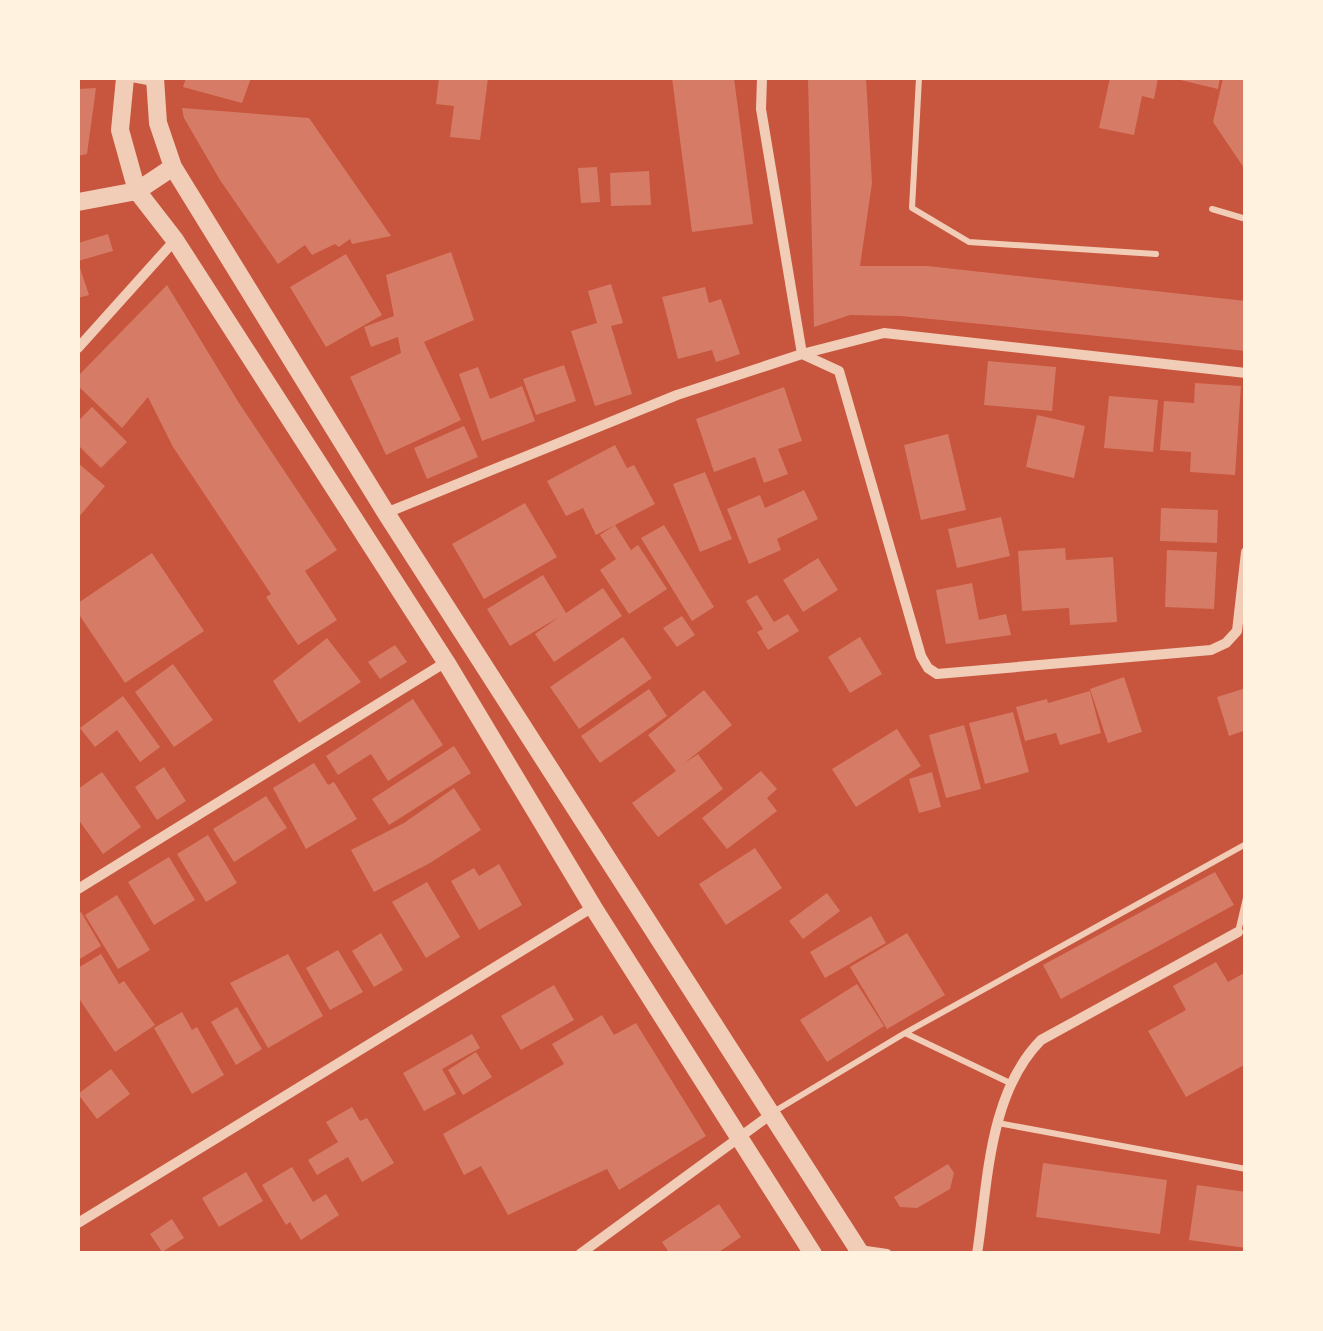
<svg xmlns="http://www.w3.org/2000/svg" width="1323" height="1331" font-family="Roboto,sans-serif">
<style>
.building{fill:#d67c66}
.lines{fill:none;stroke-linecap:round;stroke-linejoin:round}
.service{stroke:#f1ccb7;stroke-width:6}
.minor{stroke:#f1ccb7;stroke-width:10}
.tertiary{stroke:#f1ccb7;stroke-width:18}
</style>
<rect width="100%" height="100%" fill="#c8553d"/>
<!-- building -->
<path class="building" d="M186,78H251L242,103L183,87Z
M439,78H488L480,140L450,137L454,106L436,104Z
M672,78H734L753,224L692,232Z
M808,78H866L872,183L860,266H927L1246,301V351L901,316L850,315L814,327Z
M1110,78H1158L1154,99L1142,96L1134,135L1099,128Z
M1172,78H1220L1218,89Z
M1223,78H1246V171L1213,122Z
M96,88L87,154L78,156V89Z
M182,108L309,118L391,236L352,244L350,239L339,247L335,244L312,255L305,245L278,264L220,180L184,118Z
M597,167L600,202L581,203L578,168Z
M649,171L651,205L611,206L610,173Z
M108,234L113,251L78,261V243Z
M451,252L474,320L424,342L461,420L386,455L350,377L401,353L398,337L371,347L364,327L394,316L386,275Z
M346,254L382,315L326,347L290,287Z
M78,262L89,295L78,298Z
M611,284L623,323L611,326L632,394L595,406L571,331L597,323L588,291Z
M167,285L239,403L337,550L305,571L337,620L298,645L266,597L271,594L173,447L148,397L122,428L78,386V376Z
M705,287L709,303L721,299L740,354L716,362L712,350L678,359L662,297Z
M988,361L1056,367L1052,411L984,405Z
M564,365L576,401L536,415L523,379Z
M478,367L490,399L522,386L535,421L482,441L459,374Z
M1195,383L1241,386L1235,475L1190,472L1191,452L1160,450L1164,401L1194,403Z
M784,387L802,441L778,449L788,474L764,483L755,457L714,472L696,419Z
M1109,396L1158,400L1153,452L1104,448Z
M92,407L127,442L101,468L78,445V421Z
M1037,415L1085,426L1074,478L1026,467Z
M464,426L478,457L427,479L414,448Z
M948,434L966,510L921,520L904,445Z
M615,445L627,468L634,465L655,504L596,535L583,508L566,516L547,481Z
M78,463L105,486L78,518Z
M705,472L732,539L700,552L673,484Z
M804,490L818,519L777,539L781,550L749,564L727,509L760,495L765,508Z
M525,503L557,557L484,599L452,544Z
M1161,508L1218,510L1217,543L1160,541Z
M1001,517L1010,556L957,568L948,529Z
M615,525L631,550L638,545L667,589L629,614L600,570L616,559L600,535Z
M664,525L714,607L692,621L641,538Z
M1065,548L1066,560L1113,557L1117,622L1070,625L1069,608L1022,611L1018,551Z
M1167,550L1217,552L1214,609L1165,607Z
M152,553L204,631L125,683L78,613V603Z
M818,558L838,590L803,612L783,580Z
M543,575L566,613L603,588L622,616L554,662L535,634L559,617L510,646L487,609Z
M972,583L979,620L1006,614L1011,635L946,644L936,590Z
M757,595L774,622L788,614L799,631L768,650L757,632L763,629L746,601Z
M682,616L695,635L677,647L663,628Z
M623,637L652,678L579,729L550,687Z
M860,637L882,674L850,693L828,657Z
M327,638L361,682L299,723L273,681Z
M395,645L407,662L380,679L368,662Z
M173,664L213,720L174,747L135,692Z
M1124,677L1142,732L1108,743L1090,689Z
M1246,688V730L1229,736L1217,697Z
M649,689L667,716L600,763L581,736Z
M704,690L732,725L682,765L698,754L723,789L658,837L632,803L676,771L648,735Z
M1090,691L1101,733L1060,745L1056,733L1025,741L1016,707L1047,699L1048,703Z
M123,696L160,747L140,762L117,730L95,747L80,728Z
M413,699L443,745L388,781L371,754L338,775L326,756Z
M1013,712L1029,772L985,784L969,723Z
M964,725L981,789L946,798L929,735Z
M897,729L921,766L856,807L832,769Z
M454,746L471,773L389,825L372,799Z
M314,763L328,785L334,782L357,819L306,849L273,788Z
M164,767L186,801L157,820L135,787Z
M761,771L777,789L767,798L777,811L727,849L702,818Z
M102,772L141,827L103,854L78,819V789Z
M932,772L941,807L919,813L909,779Z
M454,788L481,830L430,863L374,892L351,850L404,823Z
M266,796L287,828L234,862L213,829Z
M208,835L237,883L206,902L177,854Z
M755,848L782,888L726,925L699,884Z
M169,857L195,900L154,925L128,882Z
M499,864L522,905L479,930L451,881L474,868L479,876Z
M1215,872L1234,905L1061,999L1043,965Z
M427,882L460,937L426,958L392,902Z
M827,893L840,911L803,939L789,921Z
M117,895L150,950L118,969L85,915Z
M81,912L101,946L78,960V914Z
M871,916L886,943L825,978L810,952Z
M381,933L403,970L374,987L352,951Z
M907,933L945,995L887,1029L850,967Z
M338,950L363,992L330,1010L306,968Z
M101,954L119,984L124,981L155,1025L115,1052L78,997V968Z
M288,954L323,1016L268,1048L230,983Z
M1216,962L1228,982L1246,972V1064L1186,1097L1148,1031L1186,1010L1173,986Z
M857,984L884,1026L827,1062L800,1020Z
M554,985L574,1020L521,1050L501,1016Z
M237,1007L262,1049L236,1065L211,1022Z
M182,1012L192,1030L197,1027L224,1075L192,1094L154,1028Z
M602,1015L614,1035L636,1023L706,1136L619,1190L607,1169L508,1215L481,1166L464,1175L443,1134L564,1064L552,1044Z
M472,1034L480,1048L442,1069L456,1094L424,1111L403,1073Z
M476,1052L492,1077L463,1095L448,1070Z
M111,1069L130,1094L97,1119L78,1094Z
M352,1107L360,1121L367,1118L394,1163L362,1182L348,1157L317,1175L308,1160L338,1142L326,1122Z
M1043,1163L1167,1180L1160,1234L1036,1217Z
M948,1164L954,1173L950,1189L917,1208L900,1207L894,1197Z
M292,1167L313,1202L326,1194L339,1215L301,1240L290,1222L286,1225L262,1185Z
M246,1172L263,1201L219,1227L202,1198Z
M1197,1185L1246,1192V1248L1189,1240Z
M719,1204L741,1237L716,1254H670L662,1242Z
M172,1219L184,1238L162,1252L150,1234Z"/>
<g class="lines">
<!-- service -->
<path class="service" d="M126,78L153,83
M919,78L912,208L969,242L1156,254
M1212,209L1246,219
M1238,932L1246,898
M905,1033L1246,844
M775,1111L905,1033L1010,1083
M998,1123L1246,1169"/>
<!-- minor -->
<path class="minor" d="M762,78L761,109L802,354L839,371L921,656L928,668L937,674L1211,650L1226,643L1237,631L1246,552
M78,348L175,240
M386,513L677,395L802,354L884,333L1246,373
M78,889L446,662
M78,1223L593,907
M859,1250L887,1254
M580,1254L770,1115
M977,1254C988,1183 988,1094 1041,1040L1238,932"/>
<!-- tertiary -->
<path class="tertiary" d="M125,78L120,130L137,191L175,240L446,662L593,907L813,1254
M155,78L158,123L173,167L386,513L861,1254
M78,202L137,191L173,167"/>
</g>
<!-- border -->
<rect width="1323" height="1331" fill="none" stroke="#fff3e0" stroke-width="160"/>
</svg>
